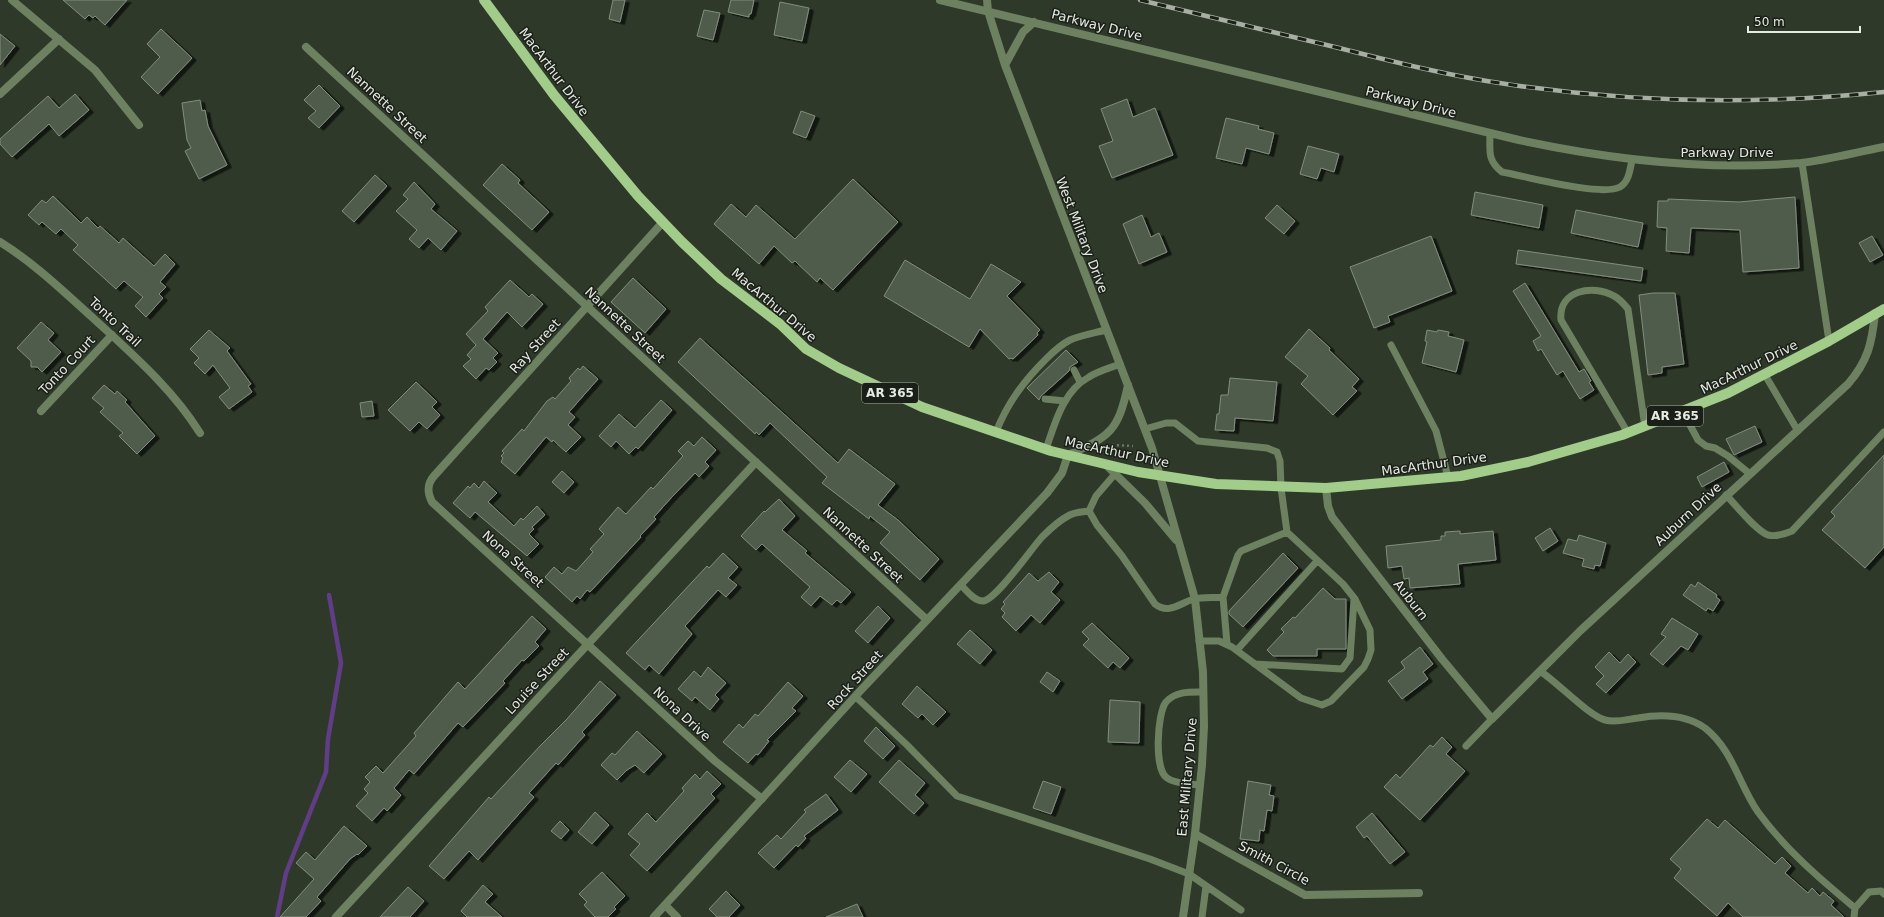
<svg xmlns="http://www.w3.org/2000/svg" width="1884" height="917" font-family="'DejaVu Sans',sans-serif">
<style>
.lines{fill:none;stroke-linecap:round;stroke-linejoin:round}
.stream{stroke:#613d85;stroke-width:4.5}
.building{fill:#505b4b;stroke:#828e7c;filter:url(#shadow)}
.path{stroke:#6e7769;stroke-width:2.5;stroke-dasharray:2 3;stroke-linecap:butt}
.service{stroke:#6d8161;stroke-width:7}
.minor{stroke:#6d8161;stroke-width:8}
.tertiary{stroke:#6d8161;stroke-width:8}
.primary{stroke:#a2cc8a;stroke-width:10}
.rail-casing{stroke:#a7afa3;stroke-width:4.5}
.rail{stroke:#1a1f18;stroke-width:3;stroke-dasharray:9;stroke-linecap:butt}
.labels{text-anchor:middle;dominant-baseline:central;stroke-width:3;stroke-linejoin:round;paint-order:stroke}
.shield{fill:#1a1f18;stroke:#a8aea5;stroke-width:1}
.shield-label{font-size:12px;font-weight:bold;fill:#e5ebe1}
.street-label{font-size:13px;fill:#e5ebe1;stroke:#1a1f18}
</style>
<defs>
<filter id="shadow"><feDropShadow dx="4.5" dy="2.5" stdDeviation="0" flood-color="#0009"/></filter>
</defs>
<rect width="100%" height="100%" fill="#2f392a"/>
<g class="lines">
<!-- stream -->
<path class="stream" d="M277,917L286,873L326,772L328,739L341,663L329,595"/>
</g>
<!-- building -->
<path class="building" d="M63,0H127L105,25L95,16L93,18L89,15L85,19Z
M613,0H625L620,22L609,19Z
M731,0H754L751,14H749V17L728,12Z
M780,2L809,8L802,41L774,35Z
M704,10L720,13L713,40L697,36Z
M161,29L192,58L158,94L141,77L160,57L147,44Z
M0,34L15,46L0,65Z
M319,85L340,106L319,128L308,118L316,111L304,100Z
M75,94L89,110L59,136L49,124L12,157L0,144V139L48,96L59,108Z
M1127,99L1133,117L1155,108L1173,155L1112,178L1099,146L1113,141L1101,109Z
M200,100L202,111L205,110L208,126L227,165L199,179L185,151L191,148L187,140L182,103Z
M801,111L815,116L806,138L793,133Z
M1226,118L1259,126L1258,129L1274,133L1269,154L1246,148L1242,164L1216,158Z
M1308,146L1339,154L1334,172L1321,168L1317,179L1300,174Z
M502,164L520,180L518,183L549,212L532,230L483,185Z
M375,175L387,186L354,222L342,211Z
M853,179L898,222L833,290L820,278L817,282L795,261L792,263L774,246L759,264L714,224L731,204L746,217L756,205L795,239Z
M414,182L435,204L431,209L457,231L441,250L428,238L419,248L409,239L417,230L396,211L408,199L403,195Z
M1475,192L1543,205L1539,228L1471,215Z
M53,196L81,223L87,217L98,228L100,226L119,243L123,238L154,266L165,254L175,264L160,282L166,287L159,294L163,298L146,317L135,306L143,297L124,281L116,289L73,250L78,245L61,229L56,234L42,222L39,225L28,215L42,200L46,203Z
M1795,197L1799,268L1743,272L1740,230L1691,228L1689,253L1666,251L1667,228L1657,227L1658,201H1668V199L1739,202Z
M1277,205L1295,221L1284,234L1265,218Z
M1576,210L1643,223L1638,247L1571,233Z
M1142,215L1151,237L1159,233L1167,252L1139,264L1123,224Z
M1431,236L1452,291L1388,316L1390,322L1374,328L1350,267Z
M1872,236L1883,255L1870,262L1859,243Z
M1518,250L1643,268L1641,281L1516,264Z
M905,260L970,299L991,264L1021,282L1007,296L1040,330L1037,333L1038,335L1013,359L1011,358L1009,359L980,329L969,347L884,296Z
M633,278L666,309L645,333L611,302Z
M510,280L529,297L532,294L543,304L522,327L507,312L483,339L498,353L493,358L497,362L489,370L486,368L476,379L463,366L471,359L467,355L476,345L466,334L488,311L485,307Z
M1525,283L1579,372L1584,369L1591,381L1589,382L1594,390L1580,399L1563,371L1557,375L1541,349L1538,351L1533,341L1541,336L1513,291Z
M1653,293H1675L1684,364L1662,367V373L1648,375L1639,295Z
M41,322L54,333L48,340L61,352L42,372L37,367H31V361L17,348Z
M1309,329L1330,348L1329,350L1359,379L1352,387L1357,391L1333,415L1301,384L1308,376L1285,357Z
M209,330L230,348L227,351L251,384L248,386L252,392L229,409L219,397L230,388L213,365L205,374L194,363L199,358L190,349Z
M1427,330L1437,332L1438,330L1449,332L1448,336L1464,340L1456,372L1422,363L1427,342L1425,341Z
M700,338L838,463L849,449L895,484L878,505L898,520L939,559L920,580L880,543L890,532L870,516L869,519L822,483L827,477L770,423L759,435L756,432L755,434L678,362Z
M1066,350L1078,362L1070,367L1069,371L1041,396L1039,400L1027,388Z
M583,366L598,379L569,412L575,417L568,425L581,437L566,452L553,440L552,442L546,437L515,474L501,462L503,458L501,456L504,453L502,451L522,429L524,431L547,401L553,397L555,399L571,381L569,378L578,368L580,370Z
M1230,378L1277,382L1273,421L1235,418L1234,431L1215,430L1217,414H1219L1221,395H1228Z
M416,382L437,402L432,407L440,415L427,429L419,422L410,431L388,410Z
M104,385L115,394L117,391L127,400L125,402L155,436L137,454L119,436L123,433L100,412L104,408L92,398Z
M661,400L672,410L638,449L636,447L629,454L616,441L611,447L599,436L619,414L635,428Z
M372,401L374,416L362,417L360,403Z
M1755,426L1762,442L1734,455L1726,439Z
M702,437L716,450L705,462L709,466L699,477L695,473L671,498L654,517L656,519L640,536L641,537L590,592L587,590L580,599L577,596L572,602L545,577L554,567L562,574L568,567L576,571L593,552L590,549L604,534L599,529L618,507L626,514L651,487L653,489L683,456L678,451L688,441L694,446Z
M1884,455V547L1865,568L1822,530L1835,516L1831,512Z
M1724,462L1729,472L1702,487L1697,477Z
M562,471L574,482L564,493L552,482Z
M484,481L497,493L488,502L514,526L521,518L523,520L537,506L545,515L532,527L534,529L529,534L539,544L527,556L475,512L470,518L453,503L468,486L470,488L474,483L479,488Z
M779,499L795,516L782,530L807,551L805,553L851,592L841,603L837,600L832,605L820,596L811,606L801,597L810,587L762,544L756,550L741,536L764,511L765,512Z
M1550,528L1558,541L1543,551L1535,538Z
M1460,531V534L1493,531L1496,560L1458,564L1460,584L1410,588L1409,578L1404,579L1402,566L1388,568L1386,546L1441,540V536H1445V532Z
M1579,535L1606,543L1600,566L1595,565L1594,569L1582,566L1584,559L1563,553L1568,539L1577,541Z
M723,553L738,567L728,578L737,585L726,597L718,590L685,626L692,634L659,674L649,665L645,670L626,653L707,566L709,568Z
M1283,553L1298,568L1243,627L1229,614V611Z
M1049,572L1059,582L1051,592L1060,600L1040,623L1031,615L1016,631L1002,617L1005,613L1001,609L1005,604L1003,602L1029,573L1038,581Z
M1698,582L1717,595L1716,597L1720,600L1713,611L1708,608L1706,611L1683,595L1691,584L1695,587Z
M1323,588L1335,599H1346V649H1317V656H1273L1267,650L1284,632L1281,629L1293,617L1295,618Z
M878,606L890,618L868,643L855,631Z
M532,616L546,629L535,642L539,646L524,661L522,660L503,681L505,683L463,727L458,723L414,774L409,770L394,788L401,795L387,811L384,808L372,821L356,806L368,793L364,789L370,782L365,777L376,766L383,773L416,736L414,733L458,682L465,689Z
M1672,618L1698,634L1688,650L1681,646L1663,665L1650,654L1666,637L1661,634Z
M1092,623L1129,658L1120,668L1113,662L1108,668L1083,645L1089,639L1082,632Z
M970,630L992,650L980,664L957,644Z
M1420,647L1433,664L1423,672L1428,679L1402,699L1388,681L1405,668L1401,662Z
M1609,652L1620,663L1628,654L1636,662L1606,693L1596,684L1604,676L1595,667Z
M708,667L726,683L715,695L719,699L710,710L695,697L692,701L678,689L694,671L701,677Z
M1047,672L1060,681L1053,692L1040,682Z
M600,681L616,695L582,732L585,735L558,765L556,763L529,793L534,797L478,860L469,851L444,879L429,866L489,797L491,799L540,746L567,719Z
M788,682L803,696L792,708L796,711L767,740L769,741L758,755L756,754L748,763L723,742L739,724L743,728L755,714L758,716Z
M917,686L946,712L933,725L922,714L918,718L902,704Z
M1110,700L1140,702L1139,743L1108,742Z
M876,727L895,746L883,759L864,741Z
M637,731L662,754L644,773L635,765L627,770L617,780L601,765L612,753L615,755Z
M1442,737L1452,747L1446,754L1465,771L1420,820L1384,787L1396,774L1400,778L1430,745L1433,747Z
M850,760L867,774L851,792L834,777Z
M899,760L925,783L915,795L924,803L914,814L879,782Z
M707,771L721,784L711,794L715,798L647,871L630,855L640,844L628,834L647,813L656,822L684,791L682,788L695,774L700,779Z
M1043,781L1061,787L1051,814L1033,808Z
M1248,781L1271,785L1269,795L1274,796L1272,811L1267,810L1264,831L1260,830L1259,841L1240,839Z
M826,794L838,810L804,836L806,838L798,847L796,845L774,868L758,853L777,835L781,839L806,812L804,810Z
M595,812L609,825L592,844L578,832Z
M1372,813L1405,852L1390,864L1367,836L1364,838L1356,827Z
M1707,819L1718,828L1725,820L1775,864L1782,857L1791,866L1785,873L1808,893L1812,888L1820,896L1823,892L1834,901L1831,905L1844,917H1743L1728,903L1717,916L1674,878L1681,869L1670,859Z
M560,821L569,830L561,839L551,831Z
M344,826L367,846L358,855L357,854L350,859L317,897L321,901L306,917H280L314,879L296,863L306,852L315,860Z
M602,872L625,896L614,907L616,909L608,917H595L584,905L587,902L579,894Z
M483,885L493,894L485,902L502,917H467L461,911Z
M408,887L424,901L410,917H380Z
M726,891L740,905L729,917H717L709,909Z
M857,904L863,917H826Z"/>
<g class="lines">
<!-- path -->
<path class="path" d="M1112,445L1133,446"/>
<!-- service -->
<path class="service" d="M1490,133C1490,151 1487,160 1502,172C1525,176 1601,197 1620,187C1629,182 1630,169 1632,160
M1802,163L1829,341
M1391,345L1436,431L1448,477
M1074,370L1080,382
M1765,375L1798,431
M1045,399L1065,401
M1683,412L1698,440L1706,446L1715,448L1728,456L1750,474
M1145,429L1166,423H1175L1198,441L1267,448L1277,452L1280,461L1281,488L1287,532L1343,584L1355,599L1370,630L1371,650L1368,659L1364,667L1331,701L1322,705L1301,698L1232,647L1219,641H1199
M996,432C1008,402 1024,381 1046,359C1053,352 1062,344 1070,340C1081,335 1095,333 1106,330
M1628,433L1561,320C1558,290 1593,284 1614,296C1620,299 1624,304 1628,309L1645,427
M1046,449C1055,423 1063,391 1089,377C1098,371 1110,368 1120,364
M1115,474L1096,496L1089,511L1097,525L1122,556L1155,604C1169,615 1180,603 1194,599C1203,597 1214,598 1223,597L1238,555L1241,551L1287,532
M1726,495C1736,505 1755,530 1768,535C1776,537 1785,534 1792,531L1884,432
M961,585C966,590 974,601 983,601C996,600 1031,549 1042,537C1050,529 1058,521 1068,516C1074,512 1081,512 1089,511
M1223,597L1227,644
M1237,650L1317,561
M1255,664L1342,669L1350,658L1354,599
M1540,671C1557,682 1589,716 1605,720C1616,723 1628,719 1638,718C1661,714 1685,714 1705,728C1733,750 1739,785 1758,812C1785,849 1820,879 1855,908
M856,697L907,745L957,796L1150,859L1189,874L1241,910
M1466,746L1492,719
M1200,785C1191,784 1175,784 1167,778C1154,770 1157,713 1166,702C1176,691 1190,692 1203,692
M1202,917L1206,886
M1854,917L1855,908L1869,892L1881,891L1884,894"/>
<!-- minor -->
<path class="minor" d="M12,0L95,70L139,125
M306,47L927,620
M0,94L59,39
M663,222L434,476C427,484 427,492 432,502L715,761L762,799
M0,242C34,263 62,290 92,317C131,353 172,388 200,433
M41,411L112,335
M1326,488L1328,506L1332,517L1442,659L1492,719L1580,631L1848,384C1868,361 1872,343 1875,313
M1195,834L1305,895L1419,893
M665,905L677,917
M336,917L756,462
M654,917L861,690L1047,493L1062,473L1068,455"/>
<!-- tertiary -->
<path class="tertiary" d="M940,0L1519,140C1612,160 1705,171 1801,163C1828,160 1857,152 1884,147
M987,0L988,11L1005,65L1152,448L1195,599L1203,672L1204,726L1202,765L1195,834L1183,917
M1005,65L1023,32L1034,22
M1068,455C1110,436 1118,432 1128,385
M1105,464L1145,503L1176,540"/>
<!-- primary -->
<path class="primary" d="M484,0L554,95L638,196L682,242L721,279L780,324L806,349L839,368L922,407L1051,451L1138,472L1216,484L1326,488L1461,476L1528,462L1622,435L1728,393L1829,341L1884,309"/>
<defs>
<path id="rail" d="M1140,0C1206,16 1273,32 1339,48C1394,62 1450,76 1506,84C1632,103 1758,105 1884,92"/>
</defs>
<!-- rail casing -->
<use href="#rail" class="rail-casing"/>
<!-- rail -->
<use href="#rail" class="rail"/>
</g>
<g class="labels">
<!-- shield labels -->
<g class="shield">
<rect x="862" y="383" width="56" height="20" rx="3"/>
<rect x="1647" y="406" width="56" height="20" rx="3"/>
</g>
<g class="shield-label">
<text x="890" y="393">AR 365</text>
<text x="1675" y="416">AR 365</text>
</g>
<!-- street labels -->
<g class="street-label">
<text transform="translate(1097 25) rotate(14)">Parkway Drive</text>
<text transform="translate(554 72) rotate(53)">MacArthur Drive</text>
<text transform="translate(1411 102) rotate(14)">Parkway Drive</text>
<text transform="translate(387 105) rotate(43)">Nannette Street</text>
<text x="1727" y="152">Parkway Drive</text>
<text transform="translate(1082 235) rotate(69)">West Military Drive</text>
<text transform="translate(774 305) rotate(40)">MacArthur Drive</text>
<text transform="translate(115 322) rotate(43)">Tonto Trail</text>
<text transform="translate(625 325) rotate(43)">Nannette Street</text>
<text transform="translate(535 346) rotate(-48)">Ray Street</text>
<text transform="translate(67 365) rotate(-47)">Tonto Court</text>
<text transform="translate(1749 367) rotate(-26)">MacArthur Drive</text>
<text transform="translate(1117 452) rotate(12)">MacArthur Drive</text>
<text transform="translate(1434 464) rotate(-8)">MacArthur Drive</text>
<text transform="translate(1688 514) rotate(-43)">Auburn Drive</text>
<text transform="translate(863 545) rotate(43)">Nannette Street</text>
<text transform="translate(513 559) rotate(42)">Nona Street</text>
<text transform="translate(1411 600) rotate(52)">Auburn</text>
<text transform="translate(855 680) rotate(-48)">Rock Street</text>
<text transform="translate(537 681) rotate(-47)">Louise Street</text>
<text transform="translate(682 714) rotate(43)">Nona Drive</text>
<text transform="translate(1187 777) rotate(-85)">East Military Drive</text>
<text transform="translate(1274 863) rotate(28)">Smith Circle</text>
</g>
</g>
<!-- scale -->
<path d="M1748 26v6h112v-6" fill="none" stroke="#e5ebe1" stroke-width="2"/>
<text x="1754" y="26" font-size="12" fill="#e5ebe1" stroke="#1a1f18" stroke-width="3" paint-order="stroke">50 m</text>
</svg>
